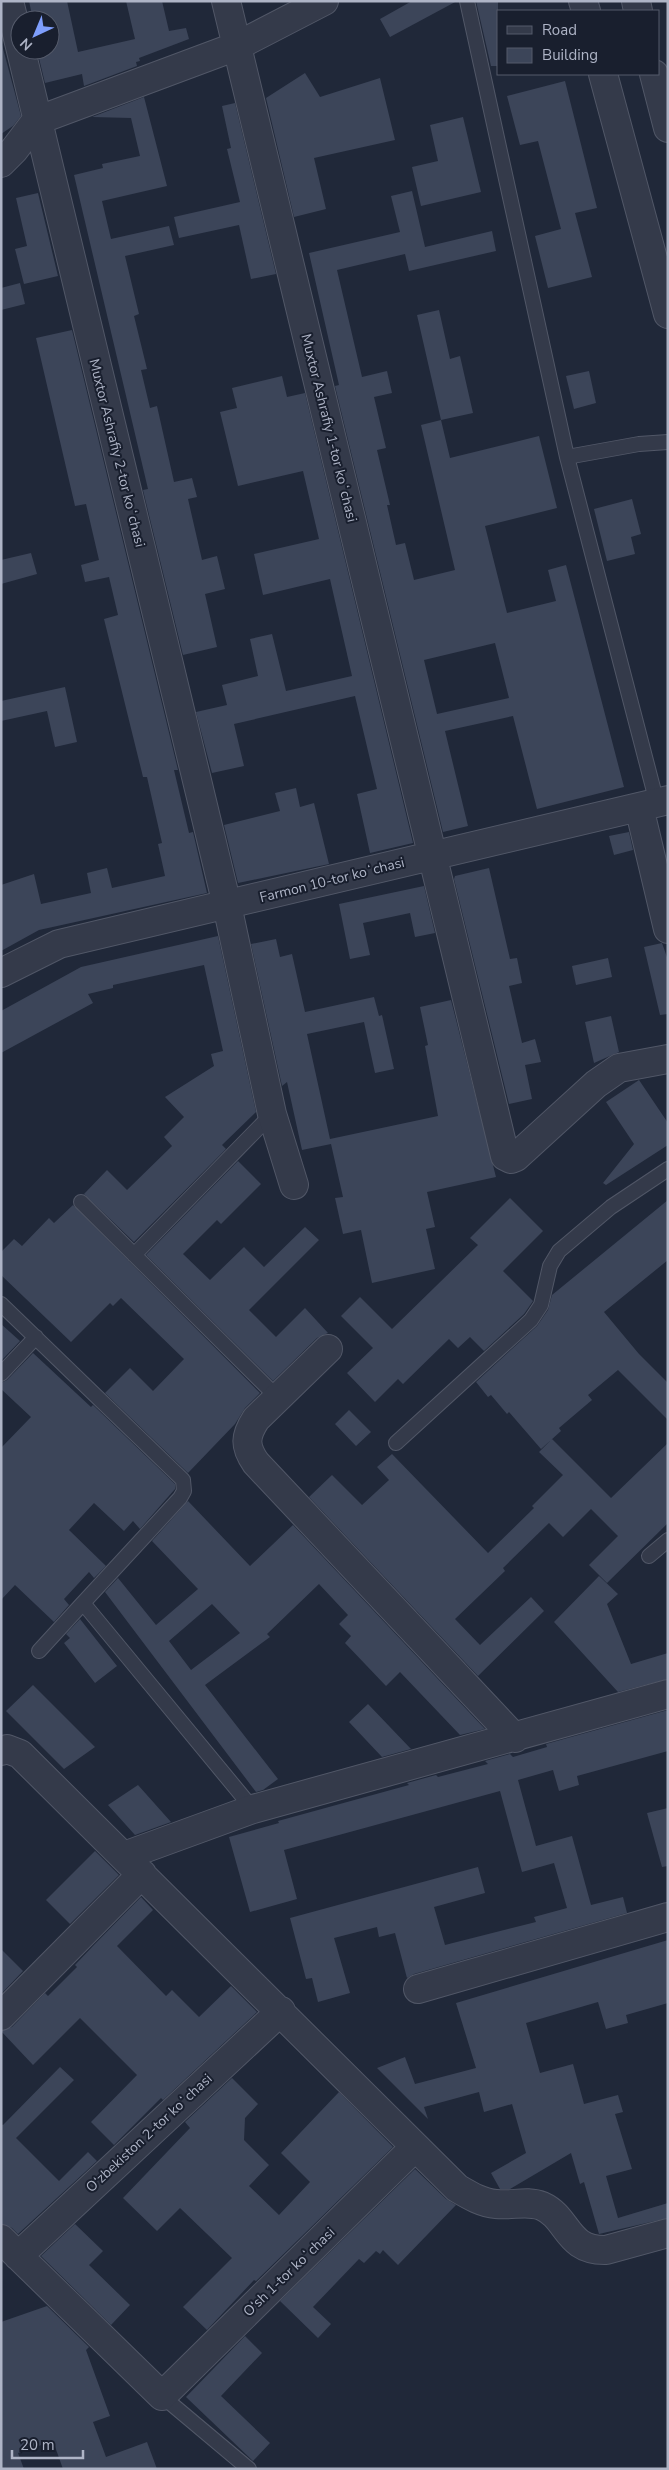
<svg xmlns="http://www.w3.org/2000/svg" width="669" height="2470" font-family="'Nunito Sans',sans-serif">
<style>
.building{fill:#3c4559;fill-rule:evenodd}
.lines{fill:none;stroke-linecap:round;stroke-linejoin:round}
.service-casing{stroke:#515767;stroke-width:16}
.minor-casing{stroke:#515767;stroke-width:30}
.service{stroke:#343a4a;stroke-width:14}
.minor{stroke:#343a4a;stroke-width:28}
.labels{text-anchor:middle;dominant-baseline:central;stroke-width:4;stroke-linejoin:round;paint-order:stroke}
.street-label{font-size:14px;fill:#aeb4c6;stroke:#191f2e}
</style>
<rect width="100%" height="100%" fill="#202839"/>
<!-- building -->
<path class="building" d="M29,1H67L78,52L135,39L126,1H162L169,31L186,28L189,39L139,58L140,61L136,62L137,66L84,86L82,74L45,83L37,50H50V20H33Z
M412,1H457L390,37L380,19Z
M476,1H498V66H491Z
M1,41L21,116L13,126L1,134Z
M305,73L320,97L380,78L395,140L314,158L326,209L294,217L266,98Z
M565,81L597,208L575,213L592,277L548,288L535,236L561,229L538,141L520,145L507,96Z
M144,97L167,186L102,201L111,239L169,226L174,245L125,256L139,314L134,316L147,369L141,370L150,408L157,406L174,482L192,478L197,497L188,499L202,560L217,556L225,589L205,594L217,647L183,655L143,490L148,489L74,175L103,168L102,164L140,156L131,118L92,117Z
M235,103L276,274L251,279L239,225L179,238L174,217L240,202L227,149L231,148L222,106Z
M463,117L481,192L421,206L412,167L438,161L430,125Z
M412,191L425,247L492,231L496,251L409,271L405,254L337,270L362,377L387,371L392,393L374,397L386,448L377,450L390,505H387L396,545L405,543L414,580L455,570L421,425L441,420L450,458L539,436L557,508L485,526L507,613L556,601L548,570L566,565L624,787L537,809L513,716L445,731L468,826L443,832L335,386L339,385L309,253L400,232L391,196ZM495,643L509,698L437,714L424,660Z
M38,193L58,276L24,284L15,249L27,246L16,198Z
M20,283L25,304L1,310V288Z
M439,310L450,359L460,356L473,413L441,420L417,315Z
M72,330L178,770H174L189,833L193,832L207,893L39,930L1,951V885L34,874L41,904L91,893L87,873L107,868L112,888L165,876L158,844L162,843L147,777H143L104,619L118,615L109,577L85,582L81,565L99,560L86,504L75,506L36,338Z
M589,371L596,403L574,409L566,376Z
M282,376L287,397L305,393L413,843L370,853L357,794L377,789L355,696L234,724L244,766L212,773L196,712L227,705L222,685L258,676L250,639L272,634L286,691L352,676L330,579L263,595L254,554L319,539L303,471L238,486L220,412L237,408L232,388Z
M632,499L641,534L631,537L635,554L607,561L594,509Z
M31,553L37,574L1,584V560Z
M65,687L77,742L55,747L47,711L1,721V701Z
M296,788L300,807L314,803L329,864L238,883L224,825L280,811L275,793Z
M629,832L633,850L614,855L609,836Z
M489,868L510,959L517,958L522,983L509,986L522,1043L535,1039L541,1062L525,1065L532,1099L509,1104L454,879L455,876Z
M424,886L435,933L415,937L410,913L363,923L370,955L350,959L339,904Z
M218,936L256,1112L222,1145L226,1149L134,1242L84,1194L107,1170L127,1190L172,1146L164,1137L184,1117L165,1097L214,1066L211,1054L223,1051L204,965L113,985V988L88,994L93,1003L1,1053V1011L81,967Z
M276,939L280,957L292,954L305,1012L374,997L379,1016L382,1015L394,1069L375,1073L364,1022L307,1034L330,1139L438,1116L425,1046L428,1045L420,1007L451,1000L496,1177L427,1192L435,1227L426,1229L435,1269L372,1283L361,1230L343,1234L335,1198L343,1197L331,1144L302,1150L287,1082L282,1086L251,944Z
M662,943L668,960V1014L660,1015L644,947Z
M608,958L612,977L576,985L572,966Z
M611,1016L619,1052L594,1063L585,1022Z
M639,1080L668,1123V1145L606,1185L603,1183L634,1144L606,1102Z
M238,1161L261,1184L221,1224L217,1220L183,1254L210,1280L244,1247L264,1267L305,1227L319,1240L249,1310L276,1337L305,1308L328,1333L317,1338L273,1381L146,1255Z
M510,1198L543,1231L503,1271L533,1301L524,1314L484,1351L470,1337L458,1348L449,1339L403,1384L398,1379L375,1402L347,1373L373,1348L341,1316L360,1297L392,1329L478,1245L470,1238Z
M668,1200V1260L604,1312L639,1354L668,1383V1420L618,1370L588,1395L592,1400L559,1428L561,1431L541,1449L509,1412L507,1414L491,1395L488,1397L476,1382L537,1326L548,1310L552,1295Z
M73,1205L260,1393L245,1408L235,1424L188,1473L105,1393L130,1368L153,1391L184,1359L121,1298L113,1306L110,1303L71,1342L1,1275V1252L14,1239L22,1246L49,1218L54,1223Z
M1,1324L20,1341L1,1361Z
M33,1353L91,1407L93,1405L175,1484V1489L140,1529L133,1521L124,1531L94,1503L69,1530L106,1566L94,1578L89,1572L64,1599L69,1605L54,1622L15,1585L1,1600V1448L31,1417L1,1389V1383L7,1380Z
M349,1410L371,1432L356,1446L335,1424Z
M552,1439L611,1498L668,1443V1523L607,1583L589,1565L618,1536L591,1509L563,1537L549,1523L503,1568L505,1571L455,1619L480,1645L531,1597L544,1611L478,1676L309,1497L332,1475L362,1505L389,1480L377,1467L392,1454L488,1553L534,1508L532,1506L563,1475L539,1452Z
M188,1501L250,1566L293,1525L485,1729L460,1735L400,1672L386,1686L345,1643L351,1636L339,1624L348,1615L319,1584L267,1634L270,1637L205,1685L278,1779L263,1790L256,1792L105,1592L118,1578L156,1625L198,1589L152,1541ZM212,1604L240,1633L191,1670L169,1641Z
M599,1576L618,1594L607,1604L631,1664L668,1653V1679L618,1692L554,1622Z
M80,1619L117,1666L95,1683L64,1643L70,1638L66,1634Z
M33,1685L95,1747L64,1769L6,1711Z
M368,1704L411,1749L382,1757L349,1722Z
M668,1710V1751L577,1776L579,1785L559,1791L553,1770L518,1780L536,1846L572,1836L591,1905L623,1897L627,1913L414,1974L407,1978L395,1933L379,1937L377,1927L334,1938L350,1993L318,2002L312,1978L306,1979L290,1918L478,1867L485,1893L434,1907L445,1945L536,1922L534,1917L567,1908L554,1863L522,1872L500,1791L284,1850L297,1899L250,1912L229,1837L279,1823L278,1821L409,1785L407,1783L436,1775L438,1777L488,1764L485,1761L510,1754L513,1757L547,1747L546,1744Z
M138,1785L171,1822L135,1835L108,1805Z
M668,1808V1866L662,1867L647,1813Z
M95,1851L119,1875L70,1924L46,1900Z
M141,1897L153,1910L117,1946L166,1996L172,1990L199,2017L231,1986L257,2012L163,2100L161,2098L114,2145L91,2122L137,2075L80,2018L33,2065L1,2031L12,2027L45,1993L48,1996L77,1967L75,1965L93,1946Z
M668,1940V2003L626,2015L628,2023L606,2029L598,2002L526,2023L540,2073L573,2064L584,2104L618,2095L623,2112L615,2114L632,2169L606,2176L618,2218L668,2203V2218L599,2234L584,2182L580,2184L571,2153L510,2189H500L491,2173L526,2153L512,2104L484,2112L479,2092L424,2107L428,2119L377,2068L405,2057L415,2084L476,2068L456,2003Z
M1,1949L23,1971L1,1994Z
M60,2067L74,2080L16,2138L59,2181L88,2152L97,2161L18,2234L12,2228L1,2224V2124L3,2125Z
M232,2078L258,2104L245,2118L244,2140L269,2165L249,2186L279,2215L310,2182L281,2153L339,2092L393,2147L256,2281L254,2280L207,2330L183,2307L232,2258L180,2208L157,2231L123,2198L190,2128L185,2122Z
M415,2169L446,2199L456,2205L398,2265L383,2250L380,2254L376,2251L364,2263L359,2259L313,2307L331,2324L318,2338L280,2301Z
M75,2224L103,2251L89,2265L130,2305L111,2325L41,2256Z
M47,2306L89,2347L86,2350L110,2416L93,2422L106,2457L147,2442L157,2469H63L53,2441L18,2453L24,2469H1V2322Z
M245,2336L262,2353L221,2396L270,2443L253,2461L186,2397Z"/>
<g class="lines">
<defs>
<path id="service" d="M467,1L567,457L657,803
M567,457L639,444L668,442
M81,1202L277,1397
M134,1255L272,1114
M1,1304L183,1480L184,1491L180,1498L83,1603
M1,1374L36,1337
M396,1443L531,1320L541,1305L550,1266L559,1251L611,1207L668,1169
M649,1556L668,1540
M39,1651L83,1603L253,1809
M162,2396L249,2469"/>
<path id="minor" d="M9,1L227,905L272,1114L294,1185
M226,1L505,1156L511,1159L516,1157L596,1084L619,1068L668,1059
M583,1L586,11
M636,1L638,11
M603,74L668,314
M654,74L668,128
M1,163L14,150L36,121L237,46L324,1
M639,807L668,929
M1,973L59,944L668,800
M328,1349L256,1419C245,1436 244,1446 256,1463L515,1738
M1,1751L7,1749L20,1754L457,2188C469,2195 482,2203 496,2204C512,2206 527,2200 542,2206C569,2218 566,2251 606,2250L668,2233
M124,1856L253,1809L668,1694
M418,1989L668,1917
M1,2016L142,1874
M1,2239L162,2396L415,2147
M18,2256L281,2011"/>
</defs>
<!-- service casing -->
<use href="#service" class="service-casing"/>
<!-- minor casing -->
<use href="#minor" class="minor-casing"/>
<!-- service -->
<use href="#service" class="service"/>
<!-- minor -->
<use href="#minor" class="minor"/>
</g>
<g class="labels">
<!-- street labels -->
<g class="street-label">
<text transform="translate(329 428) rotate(76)">Muxtor Ashrafiy 1-tor koʻchasi</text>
<text transform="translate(117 453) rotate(76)">Muxtor Ashrafiy 2-tor koʻchasi</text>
<text transform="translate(332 880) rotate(-14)">Farmon 10-tor koʻchasi</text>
<text transform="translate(149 2133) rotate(-43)">O‘zbekiston 2-tor koʻchasi</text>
<text transform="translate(289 2272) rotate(-44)">O‘sh 1-tor koʻchasi</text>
</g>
</g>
<!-- border -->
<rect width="669" height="2470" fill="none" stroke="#aeb4c6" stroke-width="5"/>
<!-- legend -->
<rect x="497" y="10" width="162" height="65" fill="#191f2e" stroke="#555b6b"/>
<rect x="507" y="26" width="25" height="8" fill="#343a4a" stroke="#555b6b"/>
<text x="542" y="35" font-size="15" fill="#aeb4c6">Road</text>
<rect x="507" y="48" width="25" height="15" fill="#3c4559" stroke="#555b6b"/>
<text x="542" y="60" font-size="15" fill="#aeb4c6">Building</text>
<!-- north arrow -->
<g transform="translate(35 35) rotate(224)"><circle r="24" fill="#191f2e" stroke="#555b6b"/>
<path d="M0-4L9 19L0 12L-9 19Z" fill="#7e9efc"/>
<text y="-8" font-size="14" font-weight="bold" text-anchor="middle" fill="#aeb4c6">N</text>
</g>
<!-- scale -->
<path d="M12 2450v8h71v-8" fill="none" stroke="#aeb4c6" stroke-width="2.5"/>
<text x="20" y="2450" font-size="15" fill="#aeb4c6" stroke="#191f2e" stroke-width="4" paint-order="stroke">20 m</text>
</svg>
